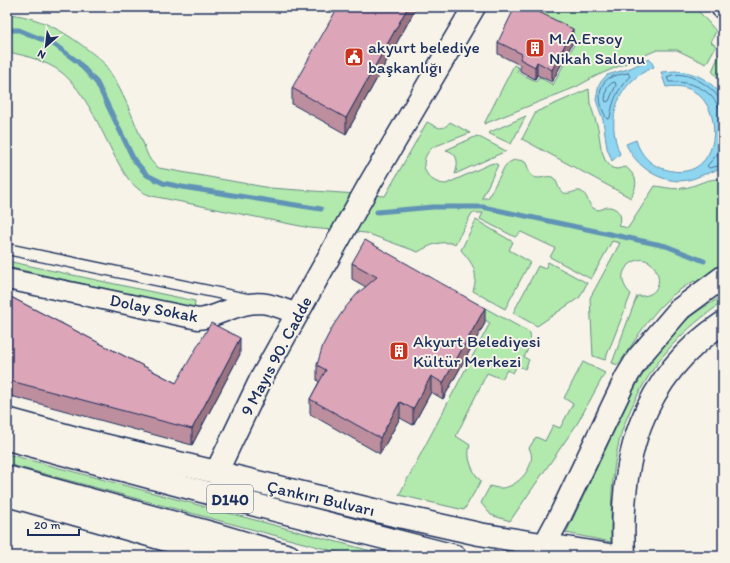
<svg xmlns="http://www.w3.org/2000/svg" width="730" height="563" font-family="Itim,sans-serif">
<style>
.green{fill:#b2e9ac;stroke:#668c85}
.water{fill:#8ed5ef;stroke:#6093b5}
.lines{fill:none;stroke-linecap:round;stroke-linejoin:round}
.shore{stroke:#497198;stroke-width:1}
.stream{stroke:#6093b5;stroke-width:5}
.lane-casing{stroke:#1b2f5e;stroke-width:13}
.street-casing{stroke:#1b2f5e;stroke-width:23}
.secondary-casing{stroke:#1b2f5e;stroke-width:25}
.highway-casing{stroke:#1b2f5e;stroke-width:25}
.lane{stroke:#f7f3e8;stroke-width:10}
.street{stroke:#f7f3e8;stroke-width:20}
.secondary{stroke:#f7f3e8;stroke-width:22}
.highway{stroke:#f7f3e8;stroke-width:22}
.wall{fill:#bd8e9e;stroke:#1b2f5e}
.shaded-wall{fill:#9a7481;stroke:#1b2f5e}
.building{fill:#dca5b8;stroke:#1b2f5e}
.labels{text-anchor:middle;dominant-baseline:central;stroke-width:4;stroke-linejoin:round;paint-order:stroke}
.shield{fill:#f7f3e8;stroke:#5d6a87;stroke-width:1}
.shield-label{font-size:16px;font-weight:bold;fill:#1b2f5e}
.poi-label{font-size:17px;fill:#1b2f5e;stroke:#f7f3e8;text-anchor:start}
.street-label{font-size:17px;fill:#1b2f5e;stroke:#f7f3e8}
</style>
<rect width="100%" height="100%" fill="#f7f3e8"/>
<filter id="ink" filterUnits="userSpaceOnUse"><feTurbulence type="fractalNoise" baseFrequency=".025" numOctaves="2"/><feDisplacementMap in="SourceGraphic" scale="8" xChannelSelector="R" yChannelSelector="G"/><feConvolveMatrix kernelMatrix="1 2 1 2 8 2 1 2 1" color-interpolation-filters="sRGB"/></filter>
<g filter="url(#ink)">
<!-- green -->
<path class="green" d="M522,7H695L716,31L711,42L716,46L706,64L677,50H657L596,76L576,87L484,124L514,65L519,68L517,72L536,81L539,77L553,85L576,41L519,12Z
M7,14C37,16 64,31 87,49C93,54 101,59 105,65C123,89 133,119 144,145C147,155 150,162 159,168L270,188L385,196L427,122C437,127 442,132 450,122L470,133L433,147C416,161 425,183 446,184L490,164L494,163L498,165L482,198H488L505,166C511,160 517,158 525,162C529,167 528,174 534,177C540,180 546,175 552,177C558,180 557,188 562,192C569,196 574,190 580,191C588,194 587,203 593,208C600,213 604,206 610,207C620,209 623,218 619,226L628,228L655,186C664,187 674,190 683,188C696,187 709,176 723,180V302C682,331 659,354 635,400C629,413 622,427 619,442C611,475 611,509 611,542L566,533L633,391C649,363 667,337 691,316C701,308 713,303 722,295L694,281C684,287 674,293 666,301C647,319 633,344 618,365L612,363L637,296C676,299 655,242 629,265C619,273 622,286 631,294L605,360L593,356L590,298L620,243L612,241L591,279L550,257L555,248L521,232L515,237L480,219L483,213H472L455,244C441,240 430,245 418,252L366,233L310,228L152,196C146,194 141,192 136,187C127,180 121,167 115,157C101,130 85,91 61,72C46,61 25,55 7,52Z
M721,51L723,52V84L712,71Z
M589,89L590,103L598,128L601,148L605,160L612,168L617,169L626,167C638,178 638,183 631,198L522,139L536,112Z
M526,116L511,144L488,133Z
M477,136L506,151L455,174C459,163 458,153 446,150Z
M476,220L513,242L509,250L530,262L505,309L473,291C479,272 473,264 461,250Z
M7,261L195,301L194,308L7,267Z
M548,262L587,283L580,297L537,326L513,313L538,266L545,269Z
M474,302L527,331L530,333C532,342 528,350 524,357L529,360L525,369L517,365L513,373L507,370L502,379L487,373L456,436L470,445C466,457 472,472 481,481L464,510L399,495L490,323L466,308Z
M583,362L605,373L577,424L510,521L491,515L481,503L490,486C493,487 497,488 500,488C517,489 539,464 529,448L536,437L545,441L553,425L560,428L573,404L564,398Z
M7,454L390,556H352L7,464Z"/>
<!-- water -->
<path class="water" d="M650,59L654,67C617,82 605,118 620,154L612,161L607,148L603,120L596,100L599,84L607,75L628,69Z
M676,71C696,72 712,81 723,98V168C717,170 711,172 705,174C699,176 694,179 688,180C662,185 636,167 626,144L636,140C640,154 650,165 664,169C730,190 730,76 666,87L661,72Z"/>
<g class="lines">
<!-- shore -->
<path class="shore" d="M628,73L630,76C617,90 613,100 610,118L607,119C600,108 595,87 609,78C615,75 622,74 628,73Z
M612,83L615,82L616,85L609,101L606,102L605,99L607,88Z
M723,99C718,99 717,95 714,92C703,81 682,69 667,77L669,82C695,81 715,91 723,117
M723,140L719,152L707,166L709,168L723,165"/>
<!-- stream -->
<path class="stream" d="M7,30H19L55,45L78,62L97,83L134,160L147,175L163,183L182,187L321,209
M377,212L433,207H483L666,246L704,261"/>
<defs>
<path id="lane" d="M7,249L247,299"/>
<path id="street" d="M7,279L198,319C211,318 219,313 231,309C259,298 271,304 297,314"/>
<path id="secondary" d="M722,7L723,8
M7,419L91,442L390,514L479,534L616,556
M216,473L261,379L369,185L474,7
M7,495L223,556
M541,556L545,544L560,516L626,378L638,358L680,309L723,277
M624,556C619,461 640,378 723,323"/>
<path id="highway" d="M7,439L197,490L455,556
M7,477L215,534L289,556"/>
</defs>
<!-- lane casing -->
<use href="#lane" class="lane-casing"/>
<!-- street casing -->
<use href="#street" class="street-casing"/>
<!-- secondary casing -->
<use href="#secondary" class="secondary-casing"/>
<!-- highway casing -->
<use href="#highway" class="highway-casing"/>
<!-- lane -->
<use href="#lane" class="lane"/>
<!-- street -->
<use href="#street" class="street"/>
<!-- secondary -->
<use href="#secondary" class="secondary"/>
<!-- highway -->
<use href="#highway" class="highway"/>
</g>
<!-- wall -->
<path class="wall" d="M415,7V10L346,134L292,104V88Z
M498,42H573L552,82L537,75L535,79L520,71V65L498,54Z
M352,263L485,323L443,399L431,392L413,425L400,418L380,454L310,414V399L319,382L317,380V365L366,287L352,279Z
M7,295L176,383L240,354L192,445L7,395Z"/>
<!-- shaded-wall -->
<path class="shaded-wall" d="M408,7H415V10L346,134V118Z
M573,29V42L552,82V70Z
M537,62V75L535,79V67Z
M485,308V323L443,399V383Z
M240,338V354L192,445V429Z
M431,376V392L413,425V409Z
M400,402V418L380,454V438Z"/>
<!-- building -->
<path class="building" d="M338,7H408L346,118L292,88Z
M515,7H529L573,29L552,70L537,62L535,67L520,59L522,54L498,42Z
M365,240L485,308L443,383L431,376L413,409L400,402L380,438L310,399L326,370L317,365L323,345L333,326L345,308L357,294L377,277L352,263Z
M7,295L176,383L211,323L240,338L192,429L7,380Z
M16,555L35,556H16Z"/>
</g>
<!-- icons -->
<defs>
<symbol id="building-square" viewBox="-11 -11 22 22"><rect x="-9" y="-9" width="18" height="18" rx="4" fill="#c8321e" stroke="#f7f3e8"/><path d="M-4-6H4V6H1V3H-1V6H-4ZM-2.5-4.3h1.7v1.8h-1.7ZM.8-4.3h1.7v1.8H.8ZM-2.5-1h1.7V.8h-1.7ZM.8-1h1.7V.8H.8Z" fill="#fff"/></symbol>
<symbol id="civic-square" viewBox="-11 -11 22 22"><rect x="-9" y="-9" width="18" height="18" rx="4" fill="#c8321e" stroke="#f7f3e8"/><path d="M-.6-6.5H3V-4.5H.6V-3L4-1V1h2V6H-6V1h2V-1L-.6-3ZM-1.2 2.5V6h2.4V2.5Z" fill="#fff"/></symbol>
</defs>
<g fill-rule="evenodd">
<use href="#building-square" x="524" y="37" width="22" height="22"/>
<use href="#civic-square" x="343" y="46" width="22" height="22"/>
<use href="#building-square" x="388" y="340" width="22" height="22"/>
</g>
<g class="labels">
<!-- shield labels -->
<rect class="shield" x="207" y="485" width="46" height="28" rx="3"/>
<g class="shield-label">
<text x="230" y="499">D140</text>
</g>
<!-- poi labels -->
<g class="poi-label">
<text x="549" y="38">M.A.Ersoy<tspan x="549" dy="20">Nikah Salonu</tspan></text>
<text x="368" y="47">akyurt belediye<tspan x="368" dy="20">başkanlığı</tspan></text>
<text x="413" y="341">Akyurt Belediyesi<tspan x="413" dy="20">Kültür Merkezi</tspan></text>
</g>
<!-- street labels -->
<g class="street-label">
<text transform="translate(154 308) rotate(11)">Dolay Sokak</text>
<text transform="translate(276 356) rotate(-62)">9 Mayıs 90. Cadde</text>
<text transform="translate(321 498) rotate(13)">Çankırı Bulvarı</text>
</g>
</g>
<!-- margin -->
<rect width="730" height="563" fill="none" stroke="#f7f3e8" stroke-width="24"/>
<rect x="12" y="12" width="706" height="539" fill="none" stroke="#1b2f5e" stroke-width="1.5" filter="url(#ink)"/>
<!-- north arrow -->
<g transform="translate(46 46) rotate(208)" stroke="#f7f3e8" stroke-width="3" paint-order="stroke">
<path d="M0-3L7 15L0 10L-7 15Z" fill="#1b2f5e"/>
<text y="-6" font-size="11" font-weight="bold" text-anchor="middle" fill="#1b2f5e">N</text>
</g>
<!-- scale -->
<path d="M28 529v6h51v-6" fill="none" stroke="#1b2f5e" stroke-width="2"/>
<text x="34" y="529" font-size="12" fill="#1b2f5e" stroke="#f7f3e8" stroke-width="3" paint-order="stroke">20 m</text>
</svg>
